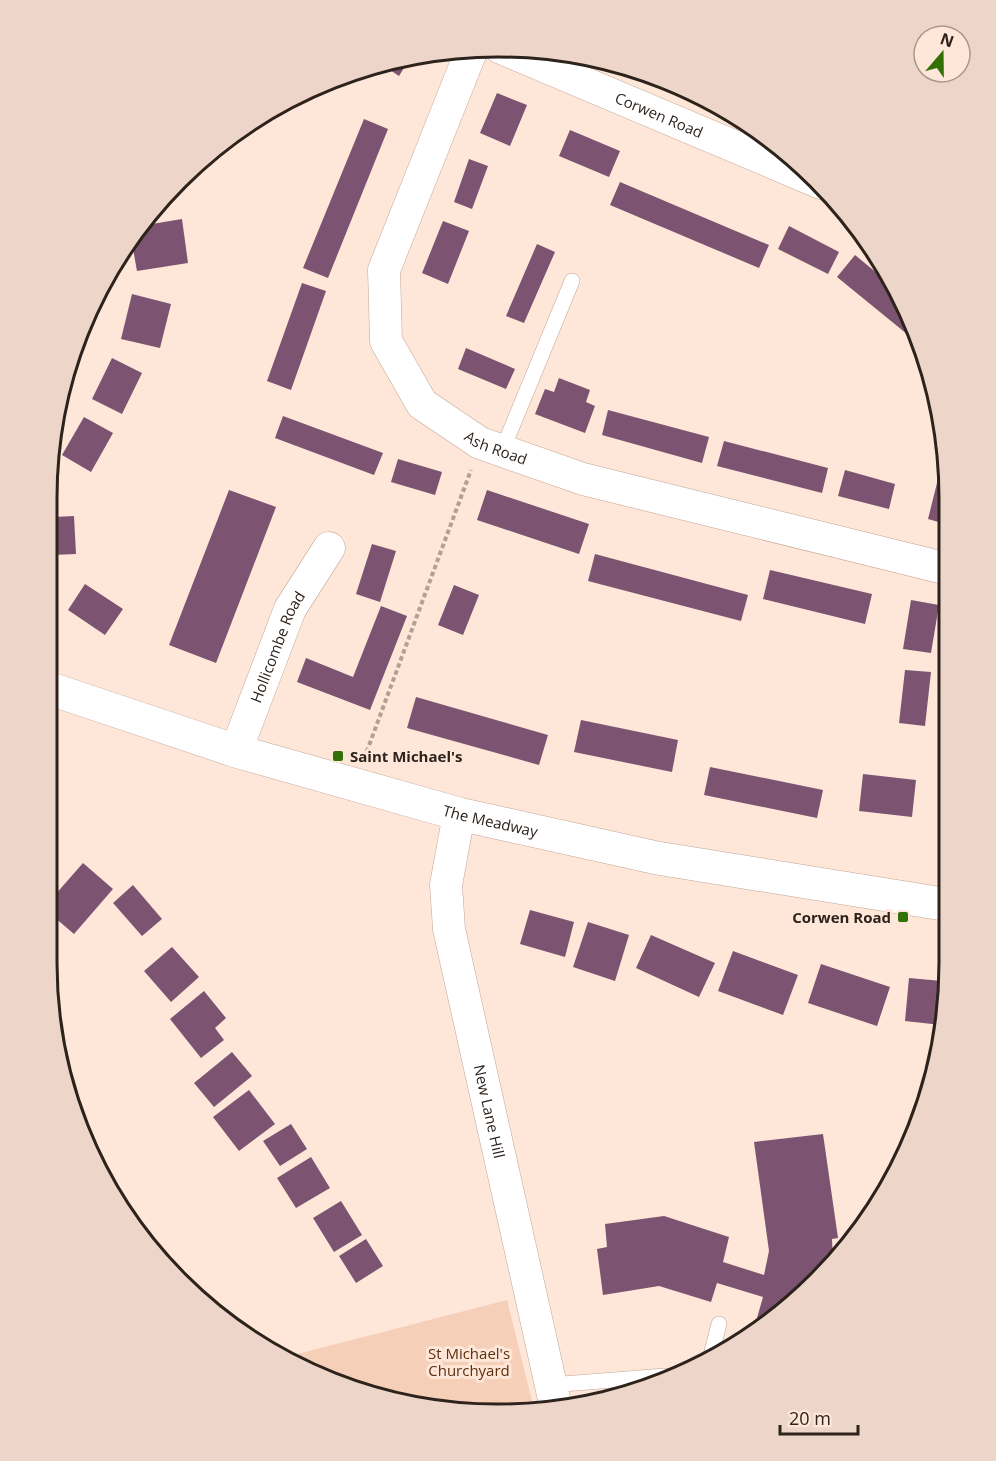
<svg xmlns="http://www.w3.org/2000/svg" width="996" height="1461" font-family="'Open Sans',sans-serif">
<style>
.green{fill:#f5cfb7}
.building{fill:#7c5471}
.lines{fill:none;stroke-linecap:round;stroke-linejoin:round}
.service-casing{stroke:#c2a695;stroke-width:16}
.minor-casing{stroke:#c2a695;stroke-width:33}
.tertiary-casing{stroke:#c2a695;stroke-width:34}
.path{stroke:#b39f94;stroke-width:4;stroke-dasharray:4.5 3;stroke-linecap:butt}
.service{stroke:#fff;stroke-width:15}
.minor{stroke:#fff;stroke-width:32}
.tertiary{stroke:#fff;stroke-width:33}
.poi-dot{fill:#337106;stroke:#fee6d8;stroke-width:2}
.labels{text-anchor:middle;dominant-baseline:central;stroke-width:6;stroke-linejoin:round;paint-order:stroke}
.street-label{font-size:15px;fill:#2d221c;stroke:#fee6d8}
.poi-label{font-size:15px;font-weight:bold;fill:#2d221c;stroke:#fee6d8;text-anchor:start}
.park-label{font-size:15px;fill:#5d300e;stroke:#fee6d8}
.rim{fill:none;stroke:#2d221c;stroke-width:3}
</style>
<rect width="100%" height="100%" fill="#fee6d8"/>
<!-- green -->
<path class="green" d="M507,1300L534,1409L468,1414L326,1380L286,1357Z"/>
<!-- building -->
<path class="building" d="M412,55L399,76L381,64L410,55Z
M497,93L527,105L510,146L480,133Z
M364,119L388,129L328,278L303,268Z
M570,130L620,151L609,177L559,156Z
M469,159L488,166L472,209L454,202Z
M620,182L769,245L759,268L610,205Z
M182,219L188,263L137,271L132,243L146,225Z
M443,221L469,231L448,284L422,273Z
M789,226L839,252L828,274L778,249Z
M537,244L555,252L524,323L506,316Z
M855,255L895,288L915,325L920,341L918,343L837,277Z
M302,283L326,291L291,390L267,381Z
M132,294L171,304L160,348L121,339Z
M466,348L515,369L506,389L458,369Z
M112,358L142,373L122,414L92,399Z
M559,378L590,390L586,402L595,406L585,433L535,414L545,389L554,392Z
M608,410L709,437L702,463L602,435Z
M283,416L383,453L374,475L275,438Z
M84,417L113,433L91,472L62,455Z
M724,441L828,468L822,493L717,466Z
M398,459L442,472L435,495L391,482Z
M845,470L895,484L889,509L838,496Z
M939,475L947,477L949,525L928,519Z
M229,490L276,507L216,663L169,645Z
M487,490L589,524L579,554L477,520Z
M74,516L76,554L53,555V517Z
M372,544L396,551L380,602L356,594Z
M595,554L748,595L741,621L588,581Z
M770,570L872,594L865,624L763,599Z
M85,584L123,609L105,635L68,610Z
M454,585L479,595L463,635L438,625Z
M911,600L939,605L931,653L903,649Z
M381,606L407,616L370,710L297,682L306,658L353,677Z
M905,670L931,672L925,726L899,723Z
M416,697L548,735L539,765L407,728Z
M581,720L678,740L672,772L574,752Z
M710,767L823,790L817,818L704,795Z
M863,774L916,780L912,817L859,811Z
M83,863L113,889L74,934L47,911V904Z
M133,885L162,919L142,936L113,903Z
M530,910L574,922L565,957L520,944Z
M588,922L629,935L615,981L573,967Z
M651,935L715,963L699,997L636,968Z
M172,947L199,977L171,1002L144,971Z
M733,951L798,975L783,1015L718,991Z
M821,964L890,987L877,1026L808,1003Z
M909,978L942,981L941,1025L905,1021Z
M204,991L226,1018L215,1028L224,1040L201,1058L170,1019Z
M232,1052L252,1076L214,1107L194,1083Z
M249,1090L275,1124L239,1151L213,1117Z
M291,1124L307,1149L280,1166L263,1141Z
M823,1134L838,1238L832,1239L833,1261L817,1282L753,1332L763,1297L717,1283L711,1302L659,1286L603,1295L597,1249L607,1247L605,1224L664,1216L729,1237L723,1262L764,1275L769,1251L754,1142Z
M311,1157L330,1188L296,1208L277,1178Z
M341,1201L362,1235L334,1252L313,1218Z
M366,1239L383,1266L356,1283L339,1256Z"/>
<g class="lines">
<defs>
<path id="service" d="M502,451L572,281
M710,1359L719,1324
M550,1385L665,1376"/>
<g id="minor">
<path id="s1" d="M499,47L821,183"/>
<path id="s2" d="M472,49L384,270L386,341L422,404L480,443L583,479L948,569"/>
<path id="s3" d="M236,751L290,609L329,548"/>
<path id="s4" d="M459,814L446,885L449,929L556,1408"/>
</g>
<g id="tertiary">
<path id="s5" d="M51,689L236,751L459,814L657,858L943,904"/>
</g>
</defs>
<!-- service casing -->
<use href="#service" class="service-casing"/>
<!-- minor casing -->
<use href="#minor" class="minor-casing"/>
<!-- tertiary casing -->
<use href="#tertiary" class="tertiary-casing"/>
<!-- path -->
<path class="path" d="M364,759L471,470"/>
<!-- service -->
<use href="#service" class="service"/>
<!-- minor -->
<use href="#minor" class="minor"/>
<!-- tertiary -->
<use href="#tertiary" class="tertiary"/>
</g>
<!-- markers -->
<g class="poi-dot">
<rect x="332" y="750" width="12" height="12" rx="3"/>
<rect x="897" y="911" width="12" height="12" rx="3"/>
</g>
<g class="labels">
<!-- street labels -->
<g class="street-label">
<text stroke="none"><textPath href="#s1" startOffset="174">Corwen Road</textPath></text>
<text stroke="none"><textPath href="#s2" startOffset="468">Ash Road</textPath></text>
<text stroke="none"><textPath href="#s3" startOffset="112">Hollicombe Road</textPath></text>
<text stroke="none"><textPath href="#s5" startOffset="459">The Meadway</textPath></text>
<text stroke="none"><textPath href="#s4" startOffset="303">New Lane Hill</textPath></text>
</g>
<!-- poi labels -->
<g class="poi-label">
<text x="350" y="756">Saint Michael's</text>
<text x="891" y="917" text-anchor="end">Corwen Road</text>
</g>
<!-- park labels -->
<g class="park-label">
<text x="469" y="1353">St Michael's<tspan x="469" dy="17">Churchyard</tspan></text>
</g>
</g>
<!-- crop -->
<path d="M0 0H996V1461H0ZM498 57H498A441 441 0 0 1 939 498V963A441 441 0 0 1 498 1404H498A441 441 0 0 1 57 963V498A441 441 0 0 1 498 57Z" fill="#edd6c9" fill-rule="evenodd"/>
<path class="rim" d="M498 57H498A441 441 0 0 1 939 498V963A441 441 0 0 1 498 1404H498A441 441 0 0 1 57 963V498A441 441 0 0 1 498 57Z"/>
<!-- north arrow -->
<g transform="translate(942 54) rotate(20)"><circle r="28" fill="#fee6d8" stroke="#aa988d" stroke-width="1.5"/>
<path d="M0-4.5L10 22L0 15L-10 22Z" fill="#337106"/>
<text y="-9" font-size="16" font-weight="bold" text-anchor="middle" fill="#2d221c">N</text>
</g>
<!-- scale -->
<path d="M780 1425v9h78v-9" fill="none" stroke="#2d221c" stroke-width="3"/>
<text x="789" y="1425" font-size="18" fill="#2d221c" stroke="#fee6d8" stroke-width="4.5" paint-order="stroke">20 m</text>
</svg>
